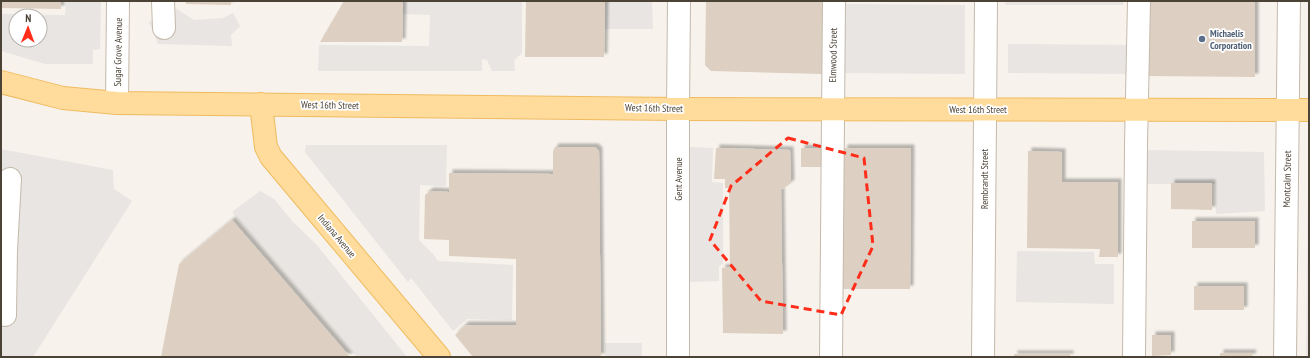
<svg xmlns="http://www.w3.org/2000/svg" width="1310" height="358" font-family="'PT Sans Narrow',sans-serif">
<style>
.parking{fill:#e8e5e2;fill-rule:evenodd}
.building{fill:#ddd0c2;filter:url(#shadow)}
.lines{fill:none;stroke-linecap:round;stroke-linejoin:round}
.minor-casing{stroke:#c4baac;stroke-width:24}
.major-casing{stroke:#f0bb5f;stroke-width:24}
.minor{stroke:#fff;stroke-width:22}
.major{stroke:#ffdc9c;stroke-width:22}
.marked{fill:none;stroke:#ff2d1a;stroke-width:3;stroke-dasharray:8 5;stroke-linejoin:round}
.service-dot{fill:#5c6f8a;stroke:#fff;stroke-width:1.5}
.labels{text-anchor:middle;dominant-baseline:central;stroke-width:3.5;stroke-linejoin:round;paint-order:stroke}
.service-label{font-size:10px;font-weight:bold;fill:#4e5e75;stroke:#fff;text-anchor:start}
.street-label{font-size:10px;fill:#4c4337;stroke:#fff}
</style>
<defs>
<filter id="shadow"><feDropShadow dx="3.5" dy="-3.5" stdDeviation="1" flood-color="#0004"/></filter>
</defs>
<rect width="100%" height="100%" fill="#f7f2eb"/>
<!-- parking -->
<path class="parking" d="M66,1H101L100,49L93,50V64H45L1,51V14L65,15ZM16,16H40V40H16Z
M403,1H522V53L514,60L515,71H492L487,60L482,59V71H318L319,45L429,46L430,15L402,14Z
M605,1H652L653,29H605Z
M1005,1H1123V5H1005Z
M844,4L965,5V74L843,73Z
M177,9L194,20L223,18L233,13L240,26L231,35L232,46L158,44L149,22Z
M1008,44L1132,45V74L1008,73Z
M306,145H447L446,186L420,185L419,240L433,254L438,261L513,265L512,320L467,319L453,331L411,278L408,282L305,152Z
M688,147L713,148L712,182L723,183V264L719,266V281L689,282Z
M1,149L113,170L114,189L132,201L33,357H1Z
M1146,150L1264,152L1265,211L1216,214L1215,184H1145Z
M1308,188L1309,357H1306Z
M260,191L274,199L293,222L316,244L407,357H357L232,212Z
M1017,251L1094,252L1095,264H1114V304L1016,302Z
M605,343H642V357H605Z"/>
<!-- building -->
<path class="building" d="M1,1H61V9L1,8Z
M185,1H231V5L186,4Z
M344,1H403L402,42H320Z
M526,1H605L604,57H525Z
M706,1H829L830,66L822,74L711,71L705,65Z
M1148,1H1255V77L1148,76Z
M555,147H595L599,151L601,357H473L455,335L465,325H516V259L449,256V240L424,239L425,195L430,191L449,192V173L553,174V151Z
M716,148L790,150L791,183L781,190L783,334L723,333L722,268L730,267L729,188H725V179H714Z
M801,148L822,149L821,167H801Z
M844,148H911L910,289H843Z
M1028,151L1062,152V182H1118V257H1099L1100,249L1027,248Z
M1171,183H1212V210L1171,209Z
M232,220L350,357H161L179,264Z
M1192,221H1255V248H1192Z
M1194,286H1244V310H1194Z
M1152,335H1171V355L1152,356Z
M1220,353H1253L1252,357H1220Z
M1014,354H1070V357H1014Z"/>
<g class="lines">
<defs>
<path id="minor" d="M163,1L164,28
M117,103L118,1
M5,315L6,250L10,179
M678,357V109L679,1
M831,357L834,1
M983,357L986,1
M1134,357L1136,145L1139,1
M1285,357L1289,1"/>
<path id="major" d="M1,82L63,98L117,103L678,109L1309,110
M261,104L266,147L271,157L439,357"/>
</defs>
<!-- minor casing -->
<use href="#minor" class="minor-casing"/>
<!-- major casing -->
<use href="#major" class="major-casing"/>
<!-- minor -->
<use href="#minor" class="minor"/>
<!-- major -->
<use href="#major" class="major"/>
</g>
<!-- marked area -->
<path class="marked" d="M788,138L864,158L873,246L841,315L761,301L710,240L731,186Z"/>
<!-- markers -->
<circle class="service-dot" cx="1202" cy="39" r="4"/>
<g class="labels">
<!-- service labels -->
<g class="service-label">
<text x="1210" y="33">Michaelis<tspan x="1210" dy="12">Corporation</tspan></text>
</g>
<!-- street labels -->
<g class="street-label">
<text transform="translate(118 52) rotate(-89)">Sugar Grove Avenue</text>
<text transform="translate(833 55) rotate(-89)">Elmwood Street</text>
<text transform="translate(330 105) rotate(1)">West 16th Street</text>
<text transform="translate(654 108) rotate(1)">West 16th Street</text>
<text x="978" y="109">West 16th Street</text>
<text transform="translate(678 179) rotate(-90)">Gent Avenue</text>
<text transform="translate(984 179) rotate(-90)">Rembrandt Street</text>
<text transform="translate(1287 179) rotate(-89)">Montcalm Street</text>
<text transform="translate(337 236) rotate(50)">Indiana Avenue</text>
</g>
</g>
<!-- border -->
<rect width="1310" height="358" fill="none" stroke="#4c4337" stroke-width="4"/>
<!-- north arrow -->
<g transform="translate(28 28) rotate(1)"><circle r="19" fill="#ffffff" stroke="#b7b4af"/>
<path d="M0-3L7 15L0 10L-7 15Z" fill="#ff2d1a"/>
<text y="-6" font-size="11" font-weight="bold" text-anchor="middle" fill="#4c4337">N</text>
</g>
</svg>
